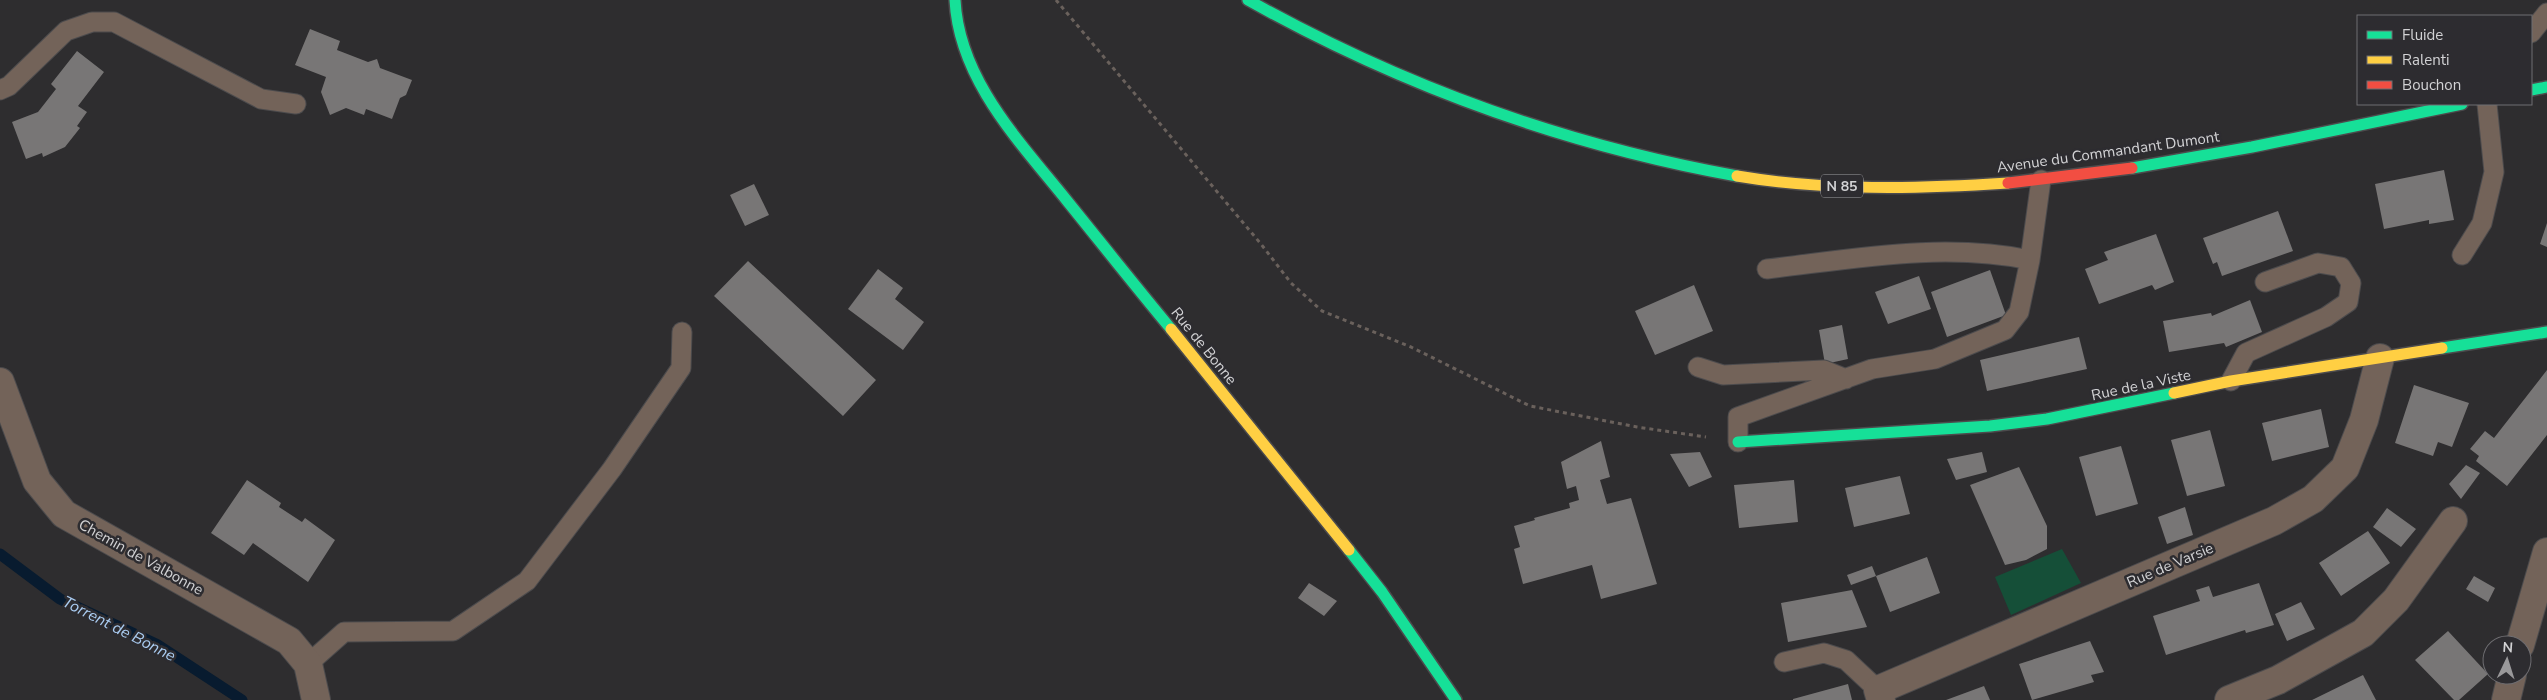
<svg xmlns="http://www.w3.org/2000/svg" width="2547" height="700" font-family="'Nunito Sans',sans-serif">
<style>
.green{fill:#154f38}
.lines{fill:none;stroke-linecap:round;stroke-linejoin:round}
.stream{stroke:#081b2f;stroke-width:11}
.building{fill:#787676}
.lane-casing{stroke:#4c4b4d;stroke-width:21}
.street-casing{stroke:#4c4b4d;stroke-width:30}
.fast-casing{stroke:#4c4b4d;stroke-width:14}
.slow-casing{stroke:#4c4b4d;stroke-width:14}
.jam-casing{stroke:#4c4b4d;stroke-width:14}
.path{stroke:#6a615c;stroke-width:3;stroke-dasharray:4 4;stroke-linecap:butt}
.lane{stroke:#736359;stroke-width:19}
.street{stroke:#736359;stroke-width:28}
.fast{stroke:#16e098;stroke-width:11}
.slow{stroke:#ffcf43;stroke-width:11}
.jam{stroke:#f24e42;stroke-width:11}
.labels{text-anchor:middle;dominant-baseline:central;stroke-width:5;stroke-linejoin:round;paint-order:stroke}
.shield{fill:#2d2c30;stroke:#a0a0a3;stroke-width:1}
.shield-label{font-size:14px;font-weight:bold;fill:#d2d2d4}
.street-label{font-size:15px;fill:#d2d2d4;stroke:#2d2c30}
.water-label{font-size:16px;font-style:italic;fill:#aaccf1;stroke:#2d2c30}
</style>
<rect width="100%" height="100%" fill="#2e2d2f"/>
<!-- green -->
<path class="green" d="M2062,549L2081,583L2011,615L1995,577Z"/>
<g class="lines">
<!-- stream -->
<path class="stream" d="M0,554L60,599L158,645L242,700"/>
</g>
<!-- building -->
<path class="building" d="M310,29L340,41L337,50L368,62L377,59L380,68L412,80L406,95L400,98L392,119L366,109L364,115L346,108L330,115L321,92L326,77L295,65Z
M77,51L104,72L78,106L87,112L77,126L80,128L65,147L43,157L42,153L26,159L12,122L38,112L56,89L51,84Z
M2444,170L2454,220L2429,224V220L2384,229L2375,184Z
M754,184L769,215L745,226L730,195Z
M2278,211L2293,251L2222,276L2217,262L2213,264L2203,238Z
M2547,223V247L2540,244Z
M2156,234L2174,282L2155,290L2152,285L2099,304L2085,269L2108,260L2104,252Z
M748,261L876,380L843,416L714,296Z
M878,269L903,288L895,299L924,322L903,350L848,309Z
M1990,270L2006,315L1947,337L1931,292Z
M1919,276L1931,309L1888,324L1875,292Z
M1694,285L1713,331L1655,355L1635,311Z
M2250,300L2262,332L2226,347L2224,343L2169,352L2163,321L2211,313L2212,316Z
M1842,325L1848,359L1825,364L1819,330Z
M2079,337L2087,369L1987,391L1980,360Z
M2547,370V435L2507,486L2476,461L2479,456L2470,449L2485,431L2494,438Z
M2414,385L2469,403L2452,447L2438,442L2433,456L2395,443Z
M2321,409L2329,447L2272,461L2262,423Z
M2210,430L2225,486L2187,496L2171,440Z
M1601,441L1610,477L1600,480L1607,504L1631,498L1657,584L1601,599L1592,565L1523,584L1514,549L1520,547L1514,526L1535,520L1534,518L1570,508L1569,503L1579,500L1576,486L1567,489L1561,462Z
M2121,446L2138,504L2096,516L2079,457Z
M1700,452L1712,477L1689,487L1670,454Z
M1982,452L1987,472L1956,480L1947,459Z
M2466,465L2480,473L2461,499L2449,484Z
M2019,467L2047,526V549L2026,560L2005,565L1970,485Z
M1900,476L1910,514L1854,527L1845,488Z
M247,480L281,503L279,507L302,522L305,518L335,540L308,582L253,543L244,555L211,533Z
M1794,480L1798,522L1739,528L1734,485Z
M2185,507L2193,535L2167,544L2158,517Z
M2387,508L2416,529L2401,547L2373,527Z
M2368,531L2390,563L2341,596L2319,563Z
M1927,557L1940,593L1890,612L1876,576Z
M1872,566L1876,576L1851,585L1847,575Z
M2474,576L2495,588L2488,602L2466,589Z
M1309,583L1337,601L1324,616L1298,598Z
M2259,583L2274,625L2246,633L2245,630L2166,655L2153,616L2200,601L2196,590L2209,586L2213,597Z
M1852,590L1867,627L1788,642L1781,603Z
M2301,602L2315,629L2287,641L2275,614Z
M2448,631L2488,674L2459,700H2454L2415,660Z
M2090,641L2104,672L2091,675L2094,682L2032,700L2019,664Z
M2363,675L2376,700H2312Z
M1848,684L1852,700H1793V699Z
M1984,686L1990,700H1946Z"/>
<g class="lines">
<defs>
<path id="lane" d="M2531,33L2547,13
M0,90L9,86L66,31L92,22H114L261,99L296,104
M2462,255L2482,223L2494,172L2487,104
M1767,269C1854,259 1942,242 2030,260
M1698,367L1723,375L1824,370L1846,379
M2231,381L2246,353L2326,317L2348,302L2351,283L2341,267L2318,263L2265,282
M1738,442V417L1872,369L1935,359L2005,330L2019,312L2030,260L2041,180
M1784,662L1824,653L1846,660L1878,690
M308,664L344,632L453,631L527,581L612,469L681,368L682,332"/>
<path id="street" d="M0,382L37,481L64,514L289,641L308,664L316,700
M2520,645L2547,552
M1881,700L1878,690L2274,521L2313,499L2345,468L2364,420L2380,358
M2229,700L2278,680L2363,633L2396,600L2453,521
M2506,700L2512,675"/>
<path id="fast" d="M955,0C959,80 1020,142 1068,202C1102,244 1136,287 1171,329
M1248,0C1400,85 1565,145 1737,176
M2531,90L2547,87
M2132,168L2252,147L2462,104
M2442,348L2547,332
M1738,442L1990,426L2047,419L2174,393
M1349,550L1382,592L1456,700"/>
<path id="slow" d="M1737,176C1826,191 1918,189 2008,183
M1171,329L1349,550
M2174,393L2231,381L2442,348"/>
<path id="jam" d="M2008,183L2132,168"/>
</defs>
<!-- lane casing -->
<use href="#lane" class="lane-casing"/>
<!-- street casing -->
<use href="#street" class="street-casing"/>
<!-- fast casing -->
<use href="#fast" class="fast-casing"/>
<!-- slow casing -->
<use href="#slow" class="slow-casing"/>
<!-- jam casing -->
<use href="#jam" class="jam-casing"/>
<!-- path -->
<path class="path" d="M1056,0L1261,244L1291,283L1322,311L1411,347L1530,406L1637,427L1706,437"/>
<!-- lane -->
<use href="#lane" class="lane"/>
<!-- street -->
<use href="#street" class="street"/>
<!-- fast -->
<use href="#fast" class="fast"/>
<!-- slow -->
<use href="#slow" class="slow"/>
<!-- jam -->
<use href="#jam" class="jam"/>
</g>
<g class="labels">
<!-- shield labels -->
<rect class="shield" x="1821" y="174.5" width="42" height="23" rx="4"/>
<g class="shield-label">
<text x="1842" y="186">N 85</text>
</g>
<!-- street labels -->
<g class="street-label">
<text transform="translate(2108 152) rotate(-8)">Avenue du Commandant Dumont</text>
<text transform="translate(1204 346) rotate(51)">Rue de Bonne</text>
<text transform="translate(2141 385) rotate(-12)">Rue de la Viste</text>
<text transform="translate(141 557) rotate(29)">Chemin de Valbonne</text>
<text transform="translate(2170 565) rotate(-23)">Rue de Varsie</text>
</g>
<!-- water labels -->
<g class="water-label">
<text transform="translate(119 629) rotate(27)">Torrent de Bonne</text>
</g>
</g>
<!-- legend -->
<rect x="2357" y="15" width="175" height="90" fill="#2d2c30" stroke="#6f6e72"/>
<rect x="2367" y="31" width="25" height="8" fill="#16e098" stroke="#6f6e72"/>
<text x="2402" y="40" font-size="15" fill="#d2d2d4">Fluide</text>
<rect x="2367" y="56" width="25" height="8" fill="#ffcf43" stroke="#6f6e72"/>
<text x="2402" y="65" font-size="15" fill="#d2d2d4">Ralenti</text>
<rect x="2367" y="81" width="25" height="8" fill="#f24e42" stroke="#6f6e72"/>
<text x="2402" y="90" font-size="15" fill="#d2d2d4">Bouchon</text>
<!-- north arrow -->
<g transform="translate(2507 660) rotate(4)"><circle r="24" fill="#2d2c30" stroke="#6f6e72"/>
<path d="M0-4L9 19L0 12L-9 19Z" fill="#99989a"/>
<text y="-8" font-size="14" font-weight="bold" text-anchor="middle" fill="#d2d2d4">N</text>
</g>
</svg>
